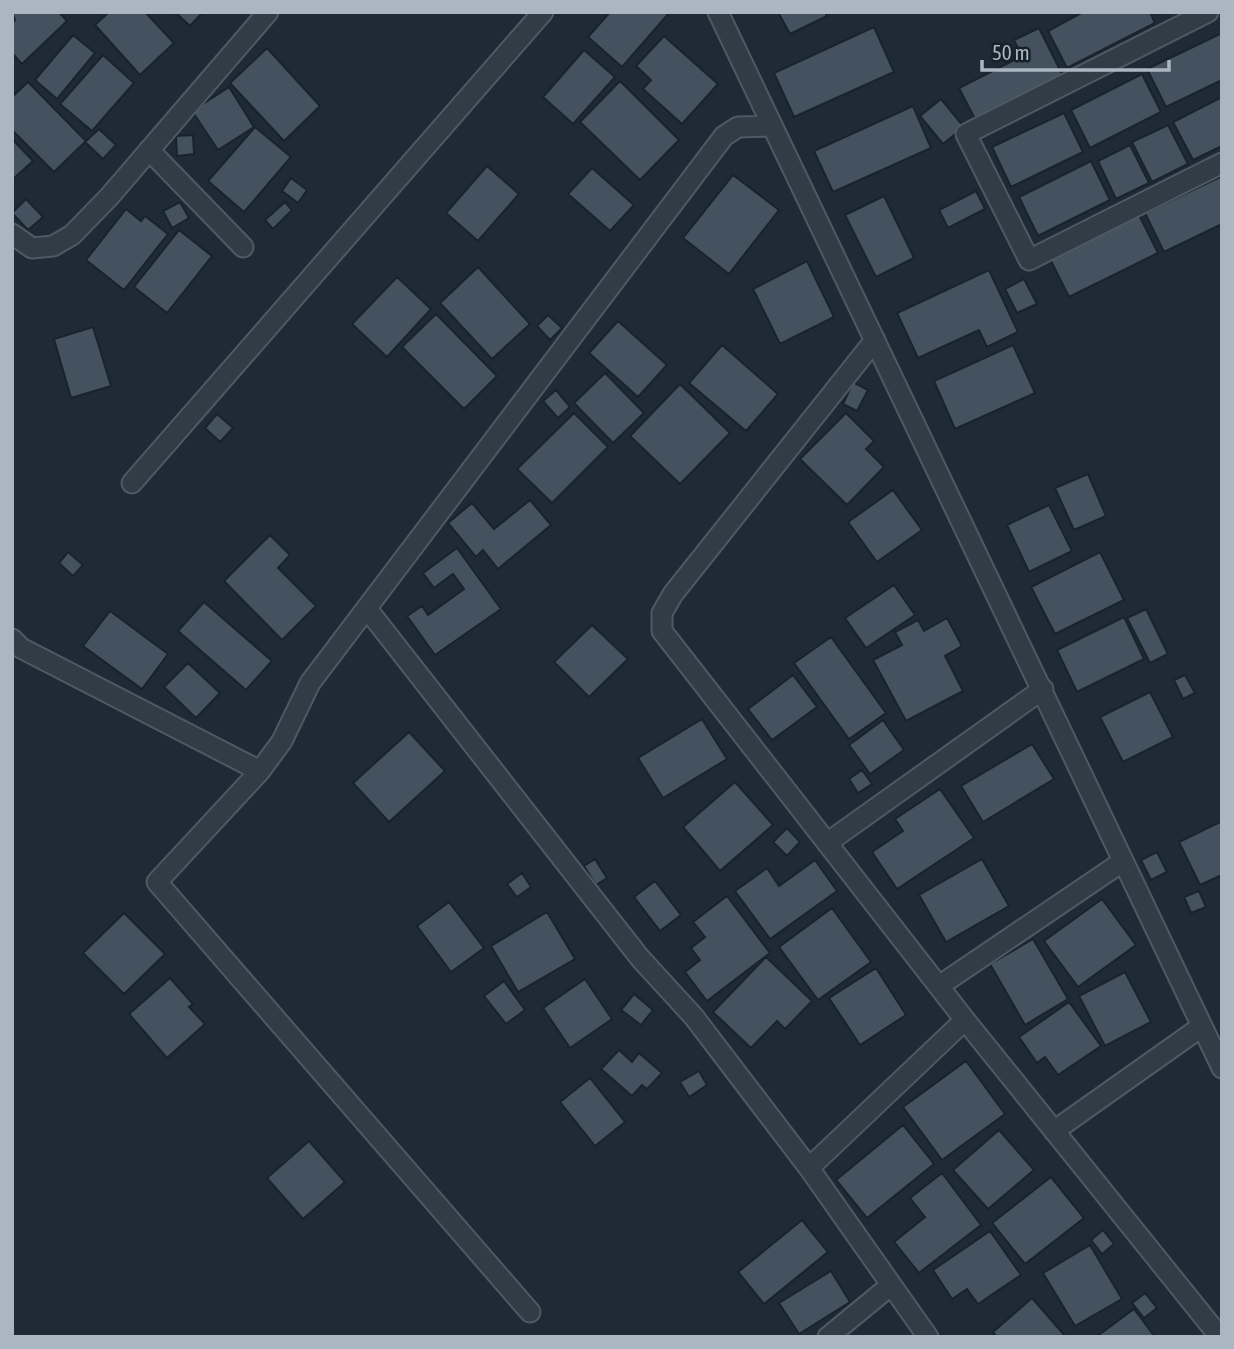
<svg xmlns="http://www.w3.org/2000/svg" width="1234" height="1349" font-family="'Asap Condensed',sans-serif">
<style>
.building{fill:#44515f;stroke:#19232c;stroke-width:2}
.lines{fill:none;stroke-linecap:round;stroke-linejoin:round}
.minor-casing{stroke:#4f5964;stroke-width:23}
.minor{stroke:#323c46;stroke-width:19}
</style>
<rect width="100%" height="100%" fill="#1e2a35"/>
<!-- building -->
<path class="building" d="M12,12H59L67,21L22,64L12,53V23L15,20Z
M109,12H145L174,43L140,75L95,25Z
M175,12H203L190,26Z
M610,12H670L622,67L588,37Z
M778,12H825L827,16L790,34Z
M1083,12H1150L1155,23L1067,68L1048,31Z
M874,27L894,72L794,117L774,73Z
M1039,28L1065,80L978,125L959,88L1022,56L1014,40Z
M1222,33V80L1166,107L1147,69Z
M73,35L95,53L57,99L35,80Z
M664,36L718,84L682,124L643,89L651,80L636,66Z
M267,48L320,106L284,141L230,83Z
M584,50L615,77L573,124L543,97Z
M103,55L134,83L92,131L60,104Z
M1142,74L1161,112L1090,148L1071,110Z
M620,81L679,140L640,180L580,122Z
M28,82L86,141L54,172L12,130V97Z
M229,87L254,127L218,150L192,111Z
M1222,97V146L1193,160L1173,122Z
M941,99L964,127L943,144L920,116Z
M913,106L931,148L833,192L814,151Z
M1064,113L1083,152L1011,187L992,147Z
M1168,125L1188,164L1152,182L1132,142Z
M255,127L291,157L244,212L208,181Z
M99,129L116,145L103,159L85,142Z
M193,135L194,154L177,156L176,136Z
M12,139L33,161L12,180Z
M1130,145L1149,183L1116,199L1098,161Z
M1091,161L1110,200L1038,236L1019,197Z
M487,166L519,194L478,241L446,213Z
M592,168L634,205L610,231L568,194Z
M733,175L779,210L729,274L683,238Z
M1222,176V224L1164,252L1145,213Z
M291,178L307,190L298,203L282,191Z
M976,191L985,209L948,228L939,210Z
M884,196L914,258L876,277L845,215Z
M26,199L43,217L28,230L12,213Z
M180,202L189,218L172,228L163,211Z
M285,202L292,210L273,229L265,220Z
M126,209L141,221L145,216L168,234L124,290L86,260Z
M1139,215L1158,253L1069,297L1050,259Z
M179,230L212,256L167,313L134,287Z
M807,261L834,317L780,344L753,289Z
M478,267L530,324L492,359L440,303Z
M989,270L1018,332L987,347L979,330L918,358L897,313Z
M397,277L431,309L387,357L352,324Z
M1024,279L1037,304L1017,313L1005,289Z
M436,314L497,376L464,409L402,347Z
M548,315L562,328L550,340L537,326Z
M618,321L667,365L638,397L589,353Z
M93,327L111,386L71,398L54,339Z
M722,345L778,394L746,431L689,383Z
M1013,345L1035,393L955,429L934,381Z
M605,373L644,413L613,443L574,403Z
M853,382L868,390L857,411L843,404Z
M680,384L730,433L680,484L630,436Z
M556,390L570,407L558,418L543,401Z
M574,413L608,447L552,503L517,469Z
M846,413L874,441L866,449L884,467L847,505L800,459Z
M217,414L233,428L220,442L205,428Z
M1088,474L1106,516L1074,530L1055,488Z
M893,490L922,530L877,562L848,522Z
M530,500L551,525L498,569L483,550L476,557L448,523L472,503L494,529Z
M1049,505L1072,551L1029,572L1007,525Z
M270,535L290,555L278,568L316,606L282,640L224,581Z
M457,548L501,609L435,655L407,616L422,606L428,615L464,589L453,574L434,588L423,573Z
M68,552L83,565L73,576L59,563Z
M1100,552L1124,600L1055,634L1031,587Z
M894,585L915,615L866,648L845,618Z
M204,602L272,661L246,690L178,631Z
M1146,609L1168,654L1150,663L1127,618Z
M110,611L168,654L142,689L83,646Z
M1124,617L1144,659L1077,692L1057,650Z
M947,618L962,646L945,656L963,691L906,721L873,660L902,645L895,632L918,620L924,631Z
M592,625L628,659L589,697L554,662Z
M831,637L886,713L849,739L794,663Z
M188,663L220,693L196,718L164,687Z
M793,675L817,707L772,740L748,709Z
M1185,675L1195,693L1183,699L1174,680Z
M1150,692L1173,737L1123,762L1100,717Z
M702,719L727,759L663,798L638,758Z
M883,720L904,750L870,774L849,745Z
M409,732L445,771L389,822L353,783Z
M1032,744L1054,779L983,822L961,786Z
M862,770L872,784L858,793L849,779Z
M735,782L773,825L720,871L683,827Z
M940,789L974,838L897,889L872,852L903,831L895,819Z
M1222,821V875L1200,885L1179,842Z
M787,828L800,842L787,856L773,842Z
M1157,852L1167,872L1151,880L1141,860Z
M595,859L607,878L596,885L584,866Z
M982,859L1009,906L946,942L919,895Z
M815,860L837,891L770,939L735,891L767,868L779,886Z
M522,873L531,887L517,897L507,884Z
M655,881L681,915L660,931L634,897Z
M1199,891L1206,907L1191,913L1184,897Z
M727,896L770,953L707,1001L685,972L700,960L691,948L705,937L693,922Z
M1102,899L1136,945L1078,987L1044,941Z
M449,902L484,948L451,972L417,926Z
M832,908L871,962L818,1000L779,947Z
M547,912L575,959L518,992L491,946Z
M124,913L165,954L124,994L83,953Z
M1033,939L1068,999L1025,1025L990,964Z
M766,957L812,1001L785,1029L777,1021L751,1048L713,1012Z
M876,968L906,1015L860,1045L829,998Z
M1125,972L1151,1022L1105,1046L1079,996Z
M170,978L193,1004L189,1007L205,1024L167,1058L129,1014Z
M585,979L612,1019L570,1048L543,1008Z
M504,981L525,1010L506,1024L484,996Z
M634,994L653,1010L641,1025L621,1010Z
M1069,1002L1101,1046L1058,1075L1045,1057L1037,1063L1019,1037Z
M619,1050L632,1062L639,1053L662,1073L647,1089L642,1085L632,1096L601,1069Z
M966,1061L1005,1114L942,1160L903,1107Z
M699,1071L707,1085L689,1097L680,1082Z
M590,1078L625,1122L595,1146L560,1102Z
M903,1125L934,1164L867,1218L836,1180Z
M999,1130L1034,1170L988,1209L953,1170Z
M309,1141L345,1182L303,1219L267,1178Z
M942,1173L981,1225L919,1273L894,1242L925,1217L910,1198Z
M1051,1177L1084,1218L1025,1264L992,1223Z
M802,1220L828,1252L764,1304L738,1272Z
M1103,1230L1114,1244L1102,1254L1091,1240Z
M990,1231L1021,1275L978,1304L967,1289L952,1299L933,1270Z
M1090,1245L1122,1299L1075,1326L1043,1273Z
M831,1271L850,1302L799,1334L779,1303Z
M1145,1293L1157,1308L1144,1318L1132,1303Z
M1032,1298L1066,1337H997L993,1332Z
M1134,1309L1155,1337H1096Z"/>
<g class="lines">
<defs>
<path id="minor" d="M718,12L1222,1068
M1208,12L966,134L1029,260L1222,163
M149,150L243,247
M12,234L32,248L53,246L72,235L109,197L268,12
M875,340L673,594L662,613V631L965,1020L1220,1337
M132,483L543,12
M368,610L640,958L694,1017L809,1168
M12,639L21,648L260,771
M827,843L1043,689
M939,986L1122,862
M1054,1131L1201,1027
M530,1312L157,882L260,771L282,741L310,683L724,136L738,127L770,126
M828,1337L890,1286
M928,1337L809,1168L965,1020"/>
</defs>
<!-- minor casing -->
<use href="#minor" class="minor-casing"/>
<!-- minor -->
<use href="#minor" class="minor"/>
</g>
<!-- border -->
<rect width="1234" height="1349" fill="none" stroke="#abb6c3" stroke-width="28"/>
<!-- scale -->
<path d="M982 60v10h187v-10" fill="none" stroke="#abb6c3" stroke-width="3.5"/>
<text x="992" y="60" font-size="21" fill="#abb6c3" stroke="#17212a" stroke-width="5" paint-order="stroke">50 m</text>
</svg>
